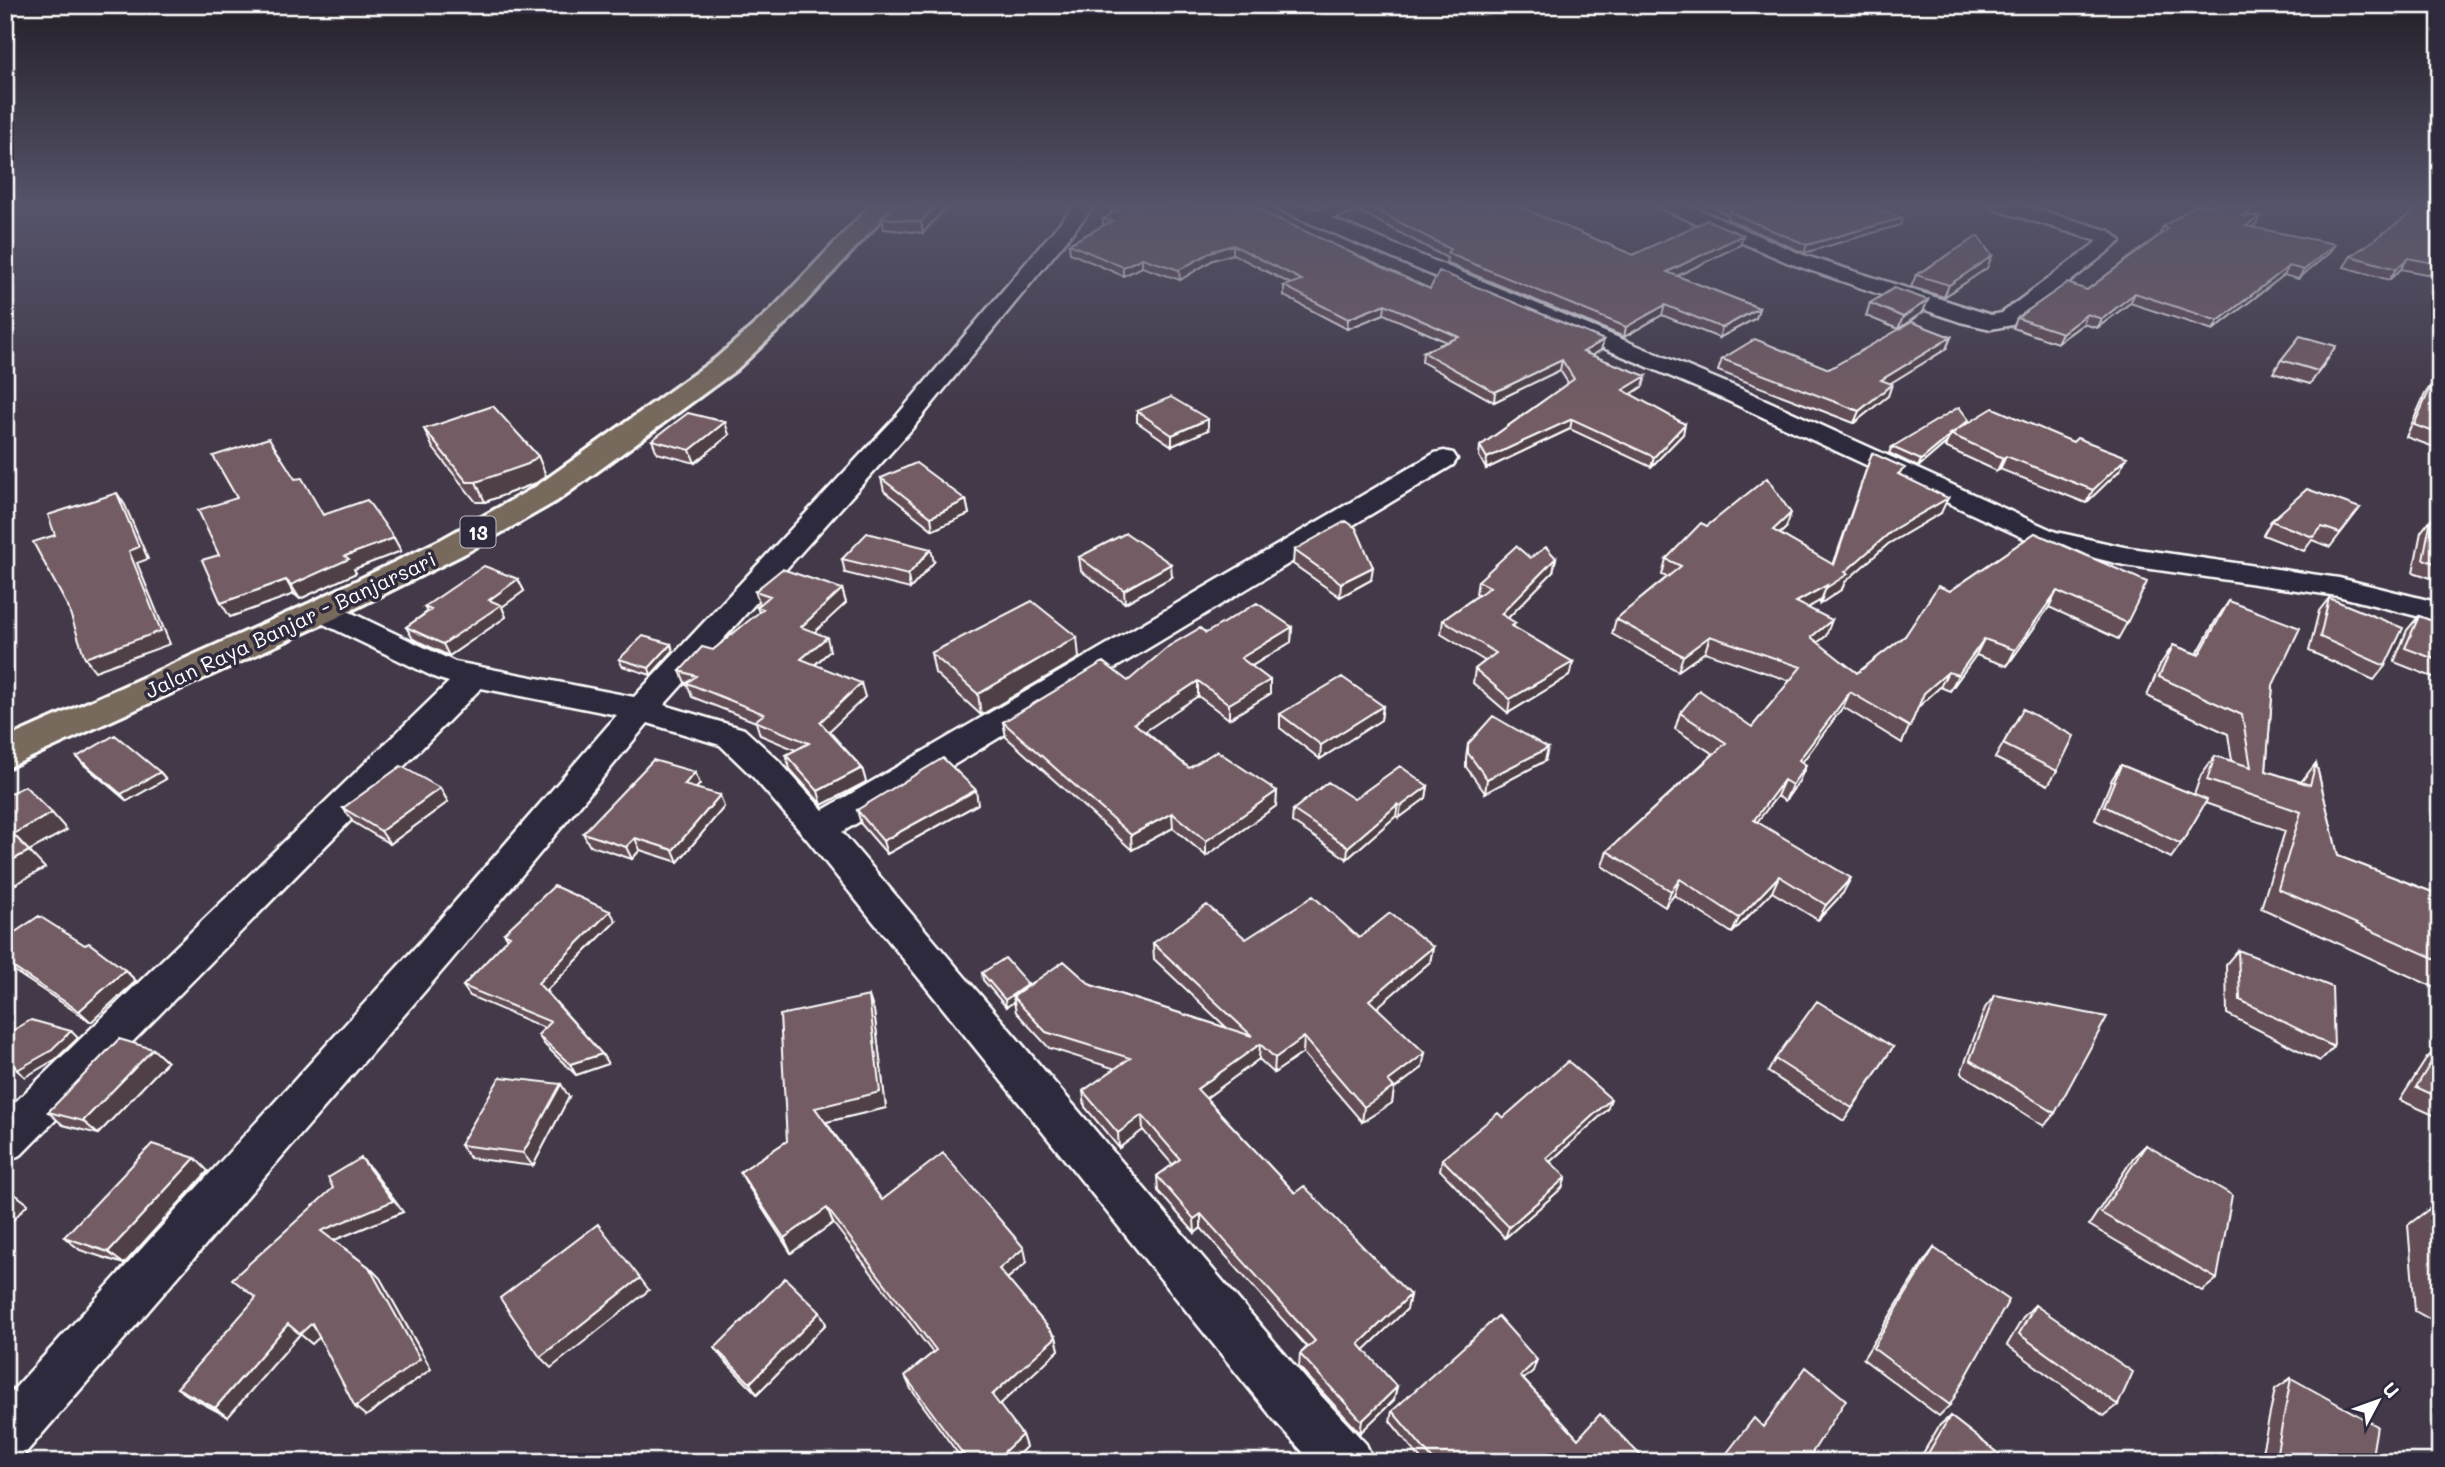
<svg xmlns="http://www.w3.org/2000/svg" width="2445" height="1467" font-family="Mali,sans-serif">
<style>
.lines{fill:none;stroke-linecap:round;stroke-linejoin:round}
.street-casing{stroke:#fff;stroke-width:5}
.highway-casing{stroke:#fff;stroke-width:6}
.street{fill:#2f2a3d;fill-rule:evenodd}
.highway{fill:#77695c;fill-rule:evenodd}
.wall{fill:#634e56;stroke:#fff;stroke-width:2}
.shaded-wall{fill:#504046;stroke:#fff;stroke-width:2}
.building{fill:#735b64;stroke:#fff;stroke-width:2}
.labels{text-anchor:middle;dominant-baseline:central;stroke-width:7;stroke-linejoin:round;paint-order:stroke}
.shield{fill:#2f2a3d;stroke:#c1bfc5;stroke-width:2}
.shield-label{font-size:19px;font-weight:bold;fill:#fff}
.street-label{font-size:21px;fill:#fff;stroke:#2f2a3d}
</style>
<rect width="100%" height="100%" fill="#433949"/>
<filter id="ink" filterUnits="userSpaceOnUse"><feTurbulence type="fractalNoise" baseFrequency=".0143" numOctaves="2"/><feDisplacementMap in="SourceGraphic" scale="14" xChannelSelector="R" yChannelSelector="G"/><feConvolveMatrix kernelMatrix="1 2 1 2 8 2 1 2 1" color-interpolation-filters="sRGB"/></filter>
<g filter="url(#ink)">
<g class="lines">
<defs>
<path id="street" d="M1075,205H1095L911,430L664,705L744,729L778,760L823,810L1435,453L1444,451L1453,453L1457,459L1453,465L842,832L1311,1385L1366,1444L1374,1462H1312L1275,1421L806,838L754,778L720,745L648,723L449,963L23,1456L5,1462V1399L421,941L617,715L481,688L21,1155L5,1161V1112L449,682L436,678L311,618L307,611L311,604L322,602L333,604L455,662L634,697L893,420Z
M1275,205H1302L1314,210L1332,205H1364L1362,209L1331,218L1746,391L2056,532L2124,547L2339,578L2440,603V622L2338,596L2124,565L2037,544L1728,401L1305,221L1277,209Z
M1661,205H1688L1803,255L1991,315L2002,313L2098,241L1994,209L1992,205H2023L2110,231L2121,241L2017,324L1991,329L1960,322L1789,263L1663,209Z"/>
<path id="highway" d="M871,205H895L789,320L736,370L557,501L464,554L334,619L5,769V739L310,603L440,540L535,487L716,358L771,310Z"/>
</defs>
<!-- street casing -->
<use href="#street" class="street-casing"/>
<!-- highway casing -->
<use href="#highway" class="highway-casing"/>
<!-- street -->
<use href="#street" class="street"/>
<!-- highway -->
<use href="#highway" class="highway"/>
</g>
<!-- wall -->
<path class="wall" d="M948,205L923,233L884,229L882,218Z
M1361,205H1529L1528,211L1633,255L1743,235L1740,245L1677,276L1759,308L1756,318L1719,338L1662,315L1624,337L1446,263L1447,258L1361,212Z
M1709,205H1870L1900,225L1804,253L1727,219L1728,215Z
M2196,205H2257L2246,216L2256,224L2252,227L2329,253L2298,279L2284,275L2213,330L2130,303L2097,328L2083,324L2057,343L2013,328L2017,318L2087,290L2159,235L2163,227Z
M2440,205V269L2436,268L2431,275L2401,269L2389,280L2344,267L2351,256Z
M1110,208L1430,289L1601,350L1592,355L1643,386L1631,394L1683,434L1651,467L1570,429L1486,469L1479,456L1480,446L1568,383L1560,370L1494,402L1422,362L1423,352L1447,342L1384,314L1347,329L1284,296V286L1291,284L1233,254L1213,260L1180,280L1142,267L1123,276L1070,253L1069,244L1103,226V219L1111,214Z
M1987,268L1944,297L1911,287L1916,275Z
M1870,303L1923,312L1898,329L1866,316Z
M1951,337L1946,349L1890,383L1892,384L1888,396L1854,423L1718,371L1722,359L1829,369Z
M2328,359L2310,384L2273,373L2281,360Z
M2433,382L2440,383V449L2406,437L2425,394Z
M1137,411L1208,430L1172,446L1137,422Z
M1967,424L2120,470L2086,503L2000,469L1997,471L1945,447L1947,442L1918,467L1889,453L1892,447Z
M424,429L538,456L546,476L536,483L485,502H476L433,448Z
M729,435L695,463L657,453L652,440Z
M1872,453L1902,476L1941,513L1888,544L1845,582L1842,589L1820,604L1821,600L1808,608L1826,636L1817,643L1857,673L1905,636L1950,591L2035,533L2127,623L2118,639L2049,607L2007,666L1976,655L1950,691L1940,687L1918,707L1902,743L1843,707L1802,762L1806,765L1799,781L1785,801L1777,796L1757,822L1843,893L1818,920L1772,892L1732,933L1674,895L1665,907L1602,866L1607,851L1713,754L1675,729L1680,713L1752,727L1790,681L1705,652L1678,671L1612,634L1616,619L1667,577L1662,575L1666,559L1707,526L1786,528L1780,534L1833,565Z
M881,478L966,500L969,514L933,530L884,491Z
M295,479L323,515L394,538L401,551L354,569L356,573L300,599L294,594L230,617L219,555L237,498Z
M2360,508L2330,547L2312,540L2304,551L2263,535L2271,521Z
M2431,519L2440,522V581L2413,572L2421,532Z
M1294,550L1371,580L1340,597L1293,564Z
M1079,557L1172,577L1125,603L1081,571Z
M1530,558H1556L1553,572L1508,618L1515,628L1573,662L1569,676L1508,713L1473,683L1475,669L1485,661L1441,634L1443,620L1478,595L1476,594L1478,581Z
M842,559L934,562L910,589L845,573Z
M518,579L524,591L502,607L506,617L449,656L413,639L406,627L427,612L424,607Z
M842,589L846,603L814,632L830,651L815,665L865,697L829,731L862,768L866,782L822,805L790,769L786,755L796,750L760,735L756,722L692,697L688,686L686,685L680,671L713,650L759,613L757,607L760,605L755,591Z
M2329,598L2385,666L2374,680L2309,651L2319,611Z
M2229,601L2273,685L2266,771L2301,782L2316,763L2338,856L2440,895V990L2261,908L2285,831L2205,803L2181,844L2171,858L2095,820L2112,779L2121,765L2194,795L2201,775L2215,756L2232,761L2228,734L2147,696L2160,665L2173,645L2197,654L2216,620Z
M2419,616L2440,624V680L2394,662L2407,630Z
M1292,627L1291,642L1252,666L1270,694L1229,719L1198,696L1145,731L1189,768L1277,791L1276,806L1206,856L1173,828L1132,850L1006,737L1003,722L1128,681L1206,633Z
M671,644L673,651L651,675L622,666L619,659Z
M931,653L1079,658L981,715L935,673Z
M1383,706L1381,720L1320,759L1280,728V714Z
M2023,709L2057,771L2048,785L1995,758Z
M1468,744L1545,761L1485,793L1466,767V758Z
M77,757L160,772L166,779L127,801L83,764Z
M695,772L700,784L696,788L724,807L678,862L640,850L632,859L589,845L583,833Z
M1428,786L1426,798L1399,818L1396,816L1347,859L1292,822L1293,810Z
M440,788L448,802L390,844L353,822L343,808Z
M978,804L887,854L861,824L857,810Z
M616,921L546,991L602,1054L608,1064L576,1075L545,1045L538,1035L545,1028L470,996L463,986L508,939L504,933Z
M1359,938L1433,947L1430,962L1377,1007L1422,1068L1394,1089L1392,1103L1362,1122L1303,1053L1274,1073L1259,1059L1206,1098L1295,1193L1410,1295L1407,1309L1364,1350L1394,1400L1360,1433L1299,1367L1300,1354L1307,1347L1201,1228L1195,1233L1158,1191L1157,1176L1173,1165L1143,1130L1119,1148L1085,1107L1083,1091L1116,1069L1049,1048L1016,1012L1014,1002L1006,1007L983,980L982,973L1028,986L1091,985L1227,1028L1154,959L1153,943L1246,939Z
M5,939L125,970L136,981L91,1022L5,965Z
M2238,950L2334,1047L2320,1061L2227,1014L2226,964Z
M1995,995L2055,1113L2044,1126L1961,1073L1985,1008Z
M874,1011L886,1108L826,1122L882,1200L1027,1262L1007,1279L1056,1337L1059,1350L999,1405L1022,1435L1026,1447L1010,1462H964L911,1389L905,1376L933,1353L833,1223L791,1253L748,1186L740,1172L787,1141Z
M2440,1046V1118L2400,1100L2427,1058Z
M1893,1047L1844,1121L1768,1072L1775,1059Z
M153,1049L167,1062L98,1134L63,1125L48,1112Z
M569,1097L533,1166L470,1158L460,1145Z
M1607,1110L1550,1162L1566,1177L1562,1188L1505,1238L1440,1170L1442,1159L1503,1118Z
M2146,1145L2217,1279L2202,1291L2089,1225L2133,1158Z
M371,1169L403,1212L334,1240L369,1267L380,1278L431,1369L366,1416L319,1337L312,1344L300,1334L228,1417L190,1397L177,1388Z
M208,1171L124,1264L80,1250L64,1237Z
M2433,1206H2440V1325L2415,1311L2408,1225Z
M1934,1248L1950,1405L1939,1416L1863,1359L1924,1261Z
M2035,1305L2118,1405L2104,1416L2007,1345L2024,1316Z
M820,1312L826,1324L757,1394L723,1359L715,1348Z
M1533,1371L1523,1379L1578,1439L1647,1462H1423L1390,1421L1392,1411Z
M2291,1378L2371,1462H2260L2275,1389Z
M1950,1416L2009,1462H1918L1939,1426Z"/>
<!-- shaded-wall -->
<path class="shaded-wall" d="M936,205H948L923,233L921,222Z
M1519,205H1529L1528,211L1517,206Z
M2253,205H2257L2237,225L2242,216Z
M2261,216L2256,224L2241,234L2246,226Z
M1902,218L1900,225L1804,253L1807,245Z
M1743,235L1740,245L1665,282L1667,272Z
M2335,244L2329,253L2298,279L2304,270Z
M1233,245V254L1213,260L1180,280L1179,270L1213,251Z
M1992,256L1987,268L1944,297L1949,285Z
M1142,258V267L1123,276V267Z
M2408,258L2401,269L2389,280L2396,269Z
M2289,266L2284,275L2213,330L2218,321Z
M2135,293L2130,303L2097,328L2102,319Z
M1928,300L1923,312L1898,329L1903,317Z
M1385,304L1384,314L1347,329L1348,319Z
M1665,305L1662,315L1624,337L1626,327Z
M1759,308L1756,318L1719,338L1722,328Z
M2087,314L2083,324L2057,343L2062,333Z
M1951,337L1946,349L1876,392L1881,380Z
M1604,340L1601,350L1581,362L1583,352Z
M1562,360L1560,370L1494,402L1495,392Z
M1646,376L1643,386L1621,401L1623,390Z
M1892,384L1888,396L1854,423L1859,411Z
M1208,419V430L1172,446V435Z
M1572,419L1570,429L1486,469L1487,458Z
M725,422L729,435L695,463L690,450Z
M1685,424L1683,434L1651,467L1654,457Z
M1950,436L1947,442L1918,467L1921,460Z
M538,456L546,476L536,483L485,502L476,482Z
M2006,456L2000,469L1997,471L2003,458Z
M2127,457L2120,470L2086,503L2093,490Z
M117,493L125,505L148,559L137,563L170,644L95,671L85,658L129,551Z
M1948,498L1941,513L1888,544L1845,582L1842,589L1820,604L1826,588L1894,529Z
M966,500L969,514L933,530L931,517Z
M1791,513L1786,528L1767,545L1773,530Z
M394,538L401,551L354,569L356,573L300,599L291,585L345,556Z
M931,549L934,562L910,589L908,575Z
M1556,558L1553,572L1498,628L1501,614Z
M1171,564L1172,577L1125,603L1124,590Z
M1373,567L1371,580L1340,597L1341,583Z
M518,579L524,591L502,607L506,617L449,656L443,644L489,600Z
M286,580L294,594L230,617L221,603Z
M1827,585L1821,600L1791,617L1796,602Z
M842,589L846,603L805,641L801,627Z
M2057,591L2049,607L2007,666L2015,650Z
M1832,620L1826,636L1804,653L1811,637Z
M1292,627L1291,642L1240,673L1241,658Z
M1710,636L1705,652L1678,671L1683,656Z
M827,637L830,651L805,673L801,659Z
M1077,637L1079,658L981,715L978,694Z
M1984,639L1976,655L1950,691L1958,675Z
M671,644L673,651L651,675L649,668Z
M1573,662L1569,676L1508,713L1510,699Z
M1948,672L1940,687L1916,709L1924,693Z
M1270,680V694L1229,719V704Z
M1198,681V696L1135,738L1134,723Z
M861,683L865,697L824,736L820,722Z
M1850,692L1843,707L1792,776L1799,760Z
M1383,706L1381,720L1320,759L1321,745Z
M1548,748L1545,761L1485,793L1487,779Z
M1806,765L1799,781L1785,801L1792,785Z
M862,768L866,782L822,805L818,791Z
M160,772L166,779L127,801L121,794Z
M695,772L700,784L688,797L684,785Z
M1784,780L1777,796L1747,835L1754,820Z
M1428,786L1426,798L1399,818L1401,806Z
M440,788L448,802L390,844L381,831Z
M976,790L978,804L887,854L883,841Z
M1277,791L1276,806L1206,856V841Z
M720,795L724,807L678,862L673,850Z
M1398,804L1396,816L1347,859L1348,847Z
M52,813L67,830L29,851L13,834Z
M1172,813L1173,828L1132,850L1131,835Z
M635,838L640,850L632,859L626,847Z
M29,851L45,868L5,890V864Z
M1779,876L1772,892L1732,933L1739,918Z
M1851,878L1843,893L1818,920L1826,905Z
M1680,879L1674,895L1665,907L1671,891Z
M610,911L616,921L544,993L538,983Z
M1433,947L1430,962L1367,1016L1369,1000Z
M125,970L136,981L91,1022L79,1011Z
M1028,984L1029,991L1013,997L1014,1002L1006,1007L1005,1000Z
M869,996L874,1011L886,1108L822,1123L815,1108Z
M71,1031L78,1038L56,1059L25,1077L17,1070Z
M1304,1037L1303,1053L1274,1073L1275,1058Z
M1260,1044L1259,1059L1198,1104L1197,1089Z
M153,1049L167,1062L98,1134L83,1121Z
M1425,1053L1422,1068L1394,1089L1392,1103L1362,1122L1364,1107L1388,1081Z
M602,1054L608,1064L576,1075L570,1064Z
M561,1084L569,1097L533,1166L523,1153Z
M1611,1099L1607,1110L1542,1169L1546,1158Z
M1142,1115L1143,1130L1119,1148L1118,1133Z
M195,1158L208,1171L124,1264L108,1252Z
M361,1158L371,1169L403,1212L332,1241L321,1231Z
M1566,1177L1562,1188L1505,1238L1509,1227Z
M11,1191L28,1204L5,1229V1198Z
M827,1208L833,1223L791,1253L784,1238Z
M1201,1214V1228L1195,1233L1194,1219Z
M1024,1248L1027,1262L1002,1283L999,1269Z
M369,1267L380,1278L431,1369L366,1416L355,1407Z
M640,1278L649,1290L551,1368L540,1357Z
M1410,1295L1407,1309L1356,1358L1359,1344Z
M820,1312L826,1324L757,1394L750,1383Z
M312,1323L324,1333L312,1344L300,1334Z
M288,1324L300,1334L228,1417L215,1408Z
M1056,1337L1059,1350L996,1408L992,1395Z
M1537,1360L1533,1371L1516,1386L1520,1376Z
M1397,1387L1394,1400L1360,1433L1362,1421Z
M1022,1435L1026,1447L1010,1462H993Z"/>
<!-- building -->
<path class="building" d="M895,205H936L921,222L882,218Z
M1114,205H1248L1430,289L1439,271L1604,340L1583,352L1646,376L1623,390L1685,424L1654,457L1572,419L1487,458L1480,446L1574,379L1562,360L1495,392L1423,352L1459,337L1385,304L1348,319L1284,286L1302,280L1233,245L1213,251L1179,270L1142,258L1123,267L1069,244L1112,221L1103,219L1118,210L1110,208Z
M1367,205H1519L1517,206L1633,255L1707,220L1743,235L1667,272L1759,308L1722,328L1665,305L1626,327L1447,253L1450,249Z
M1725,205H1870L1902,218L1807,245L1729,212L1733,209Z
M2196,205H2253L2242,216H2261L2246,226L2335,244L2304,270L2289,266L2218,321L2135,293L2102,319L2087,314L2062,333L2017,318L2067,283L2087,290L2168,229L2163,227Z
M2423,205H2440V257L2438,264L2408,258L2396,269L2351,256Z
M1978,236L1992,256L1949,285L1916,275Z
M1894,288L1928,300L1903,317L1870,303Z
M1912,322L1951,337L1881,380L1892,384L1859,411L1722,359L1755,339L1829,369Z
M2300,336L2336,346L2318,371L2281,360Z
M2433,382L2440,384V434L2414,425Z
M1171,397L1208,419L1172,435L1137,411Z
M493,406L538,456L528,464L476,482H467L424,429Z
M1959,407L1969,420L1921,460L1892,447Z
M1993,408L2073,442L2077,438L2127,457L2093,490L2006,456L2003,458L1950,434Z
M688,413L725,422L690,450L652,440Z
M269,438L295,479L302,478L323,515L367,500L394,538L345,556L349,559L291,585L286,580L221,603L202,560L219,555L198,510L237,498L213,456Z
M1872,453L1905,468L1898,474L1948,498L1894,529L1845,572L1848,574L1826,588L1827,585L1796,602L1832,620L1811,637L1857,673L1905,636L1938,586L1950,591L2035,533L2147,582L2127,623L2057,591L2015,650L1984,639L1958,675L1948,672L1924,693L1910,727L1850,692L1799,760L1806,765L1792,785L1784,780L1754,820L1851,878L1826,905L1779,876L1739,918L1680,879L1671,891L1607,851L1726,743L1680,713L1699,690L1752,727L1801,667L1710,636L1683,656L1616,619L1681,566L1666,559L1701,523L1707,526L1767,478L1791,513L1773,530L1834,565Z
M916,463L966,500L931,517L881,478Z
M2307,489L2360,508L2340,533L2322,527L2313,537L2271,521Z
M117,493L139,547L129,551L161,631L85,658L68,607L33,542L55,535L48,515Z
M2431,519L2440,522V565L2423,559Z
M1346,521L1356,528L1373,567L1341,583L1294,550Z
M867,533L931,549L908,575L842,559Z
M1126,533L1171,564L1124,590L1079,557Z
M1516,546L1530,558L1546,547L1556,558L1501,614L1516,623L1512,626L1573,662L1510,699L1475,669L1496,653L1443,620L1490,587L1478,581Z
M484,566L518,579L489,600L501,605L443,644L406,627L431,610L424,607Z
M782,569L842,589L801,627L827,637L801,659L861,683L820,722L862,768L818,791L786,755L809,743L755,721L764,714L687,683L696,676L680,671L702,647L713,650L763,609L757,607L770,596L755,591Z
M2329,598L2403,628L2385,666L2320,637Z
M1032,601L1077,637L978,694L931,653Z
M2229,601L2300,628L2273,685L2266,771L2310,785L2316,763L2338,856L2440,895V961L2278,889L2301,812L2207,780L2215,756L2251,767L2242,715L2159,677L2173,645L2199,655Z
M1257,603L1292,627L1241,658L1270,680L1229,704L1198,681L1134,723L1189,768L1217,751L1277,791L1206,841L1172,813L1131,835L1003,722L1103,662L1128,681L1169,646L1200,628L1206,633Z
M2419,616L2440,624V661L2405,648Z
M643,636L671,644L649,668L619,659Z
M1342,677L1383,706L1321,745L1280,714Z
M2023,709L2074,736L2057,771L2003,744Z
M1493,716L1548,748L1487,779L1468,753V744Z
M115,735L160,772L121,794L77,757Z
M943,758L976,790L883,841L857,810Z
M653,760L695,772L684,785L720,795L673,850L635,838L626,847L583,833Z
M2121,765L2207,800L2181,844L2104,806Z
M401,766L440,788L381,831L343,808Z
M1400,766L1428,786L1401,806L1398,804L1348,847L1293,810L1328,782L1354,799Z
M25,786L52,813L13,834L29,851L5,864V796Z
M554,886L610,911L538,983L602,1054L570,1064L538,1035L551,1022L463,986L510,936L504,933Z
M1313,896L1359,938L1390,913L1433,947L1369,1000L1425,1053L1388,1081L1394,1087L1364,1107L1304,1037L1275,1058L1260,1044L1197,1089L1295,1193L1304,1186L1410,1295L1359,1344L1397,1387L1362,1421L1300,1354L1315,1341L1201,1214L1194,1219L1157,1176L1180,1159L1142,1115L1118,1133L1083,1091L1130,1058L1046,1032L1013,997L1064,961L1091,985L1252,1036L1153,943L1207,905L1246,939Z
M39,916L85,945L89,943L125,970L79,1011L5,962V939Z
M2238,950L2332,987L2334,1047L2240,1000Z
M1005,958L1028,984L1005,1000L982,973Z
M1995,995L2107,1017L2055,1113L1970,1060Z
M869,996L880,1092L815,1108L882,1200L943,1153L1024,1248L999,1269L1056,1337L992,1395L1022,1435L993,1462H969L905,1376L936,1350L827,1208L784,1238L740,1172L787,1141L780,1015Z
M1817,1001L1893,1047L1852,1108L1775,1059Z
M31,1020L71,1031L49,1052L17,1070L5,1051V1035Z
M119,1039L153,1049L83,1121L48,1112Z
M2440,1048V1098L2416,1087Z
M1568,1061L1611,1099L1546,1158L1566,1177L1509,1227L1442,1159L1498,1113L1503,1118Z
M500,1077L561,1084L523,1153L460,1145Z
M152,1144L195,1158L108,1252L64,1237Z
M2146,1145L2232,1195L2217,1279L2101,1213Z
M361,1158L393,1201L321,1231L369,1267L420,1359L355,1407L312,1323L300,1334L288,1324L215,1408L177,1388L256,1298L232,1279L333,1188L328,1178Z
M5,1190L11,1191L5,1198Z
M2433,1206H2440V1278Z
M598,1224L640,1278L540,1357L500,1298Z
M1934,1248L2009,1300L1950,1405L1873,1348Z
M785,1278L820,1312L750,1383L715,1348Z
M2035,1305L2133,1372L2118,1405L2019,1334Z
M1498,1316L1537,1360L1520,1376L1578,1439L1600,1414L1647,1462H1435L1392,1411Z
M1806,1367L1846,1400L1806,1462H1720L1754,1418L1763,1427Z
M2291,1378L2377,1426L2371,1462H2275Z
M1950,1416L2009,1462H1923Z
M97,1454L107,1462H89Z"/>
</g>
<!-- sky -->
<linearGradient id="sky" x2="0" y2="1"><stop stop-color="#251f28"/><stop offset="0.5" stop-color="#55546a"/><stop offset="1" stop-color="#55546a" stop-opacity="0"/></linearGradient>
<rect width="2445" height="411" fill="url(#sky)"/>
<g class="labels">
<!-- shield labels -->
<rect class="shield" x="460.5" y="516.5" width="35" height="31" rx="5"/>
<g class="shield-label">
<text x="478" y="532">13</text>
</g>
<!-- street labels -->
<g class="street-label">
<text transform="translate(290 624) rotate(-25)">Jalan Raya Banjar - Banjarsari</text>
</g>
</g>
<!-- margin -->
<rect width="2445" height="1467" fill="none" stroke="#2f2a3d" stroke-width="28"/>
<rect x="14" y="14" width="2417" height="1439" fill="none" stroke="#fff" stroke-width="2.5" filter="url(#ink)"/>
<!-- north arrow -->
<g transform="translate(2378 1401) rotate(49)" stroke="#2f2a3d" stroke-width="5" paint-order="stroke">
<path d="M0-5L12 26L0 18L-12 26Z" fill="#ffffff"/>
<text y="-10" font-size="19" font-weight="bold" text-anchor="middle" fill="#ffffff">U</text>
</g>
</svg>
